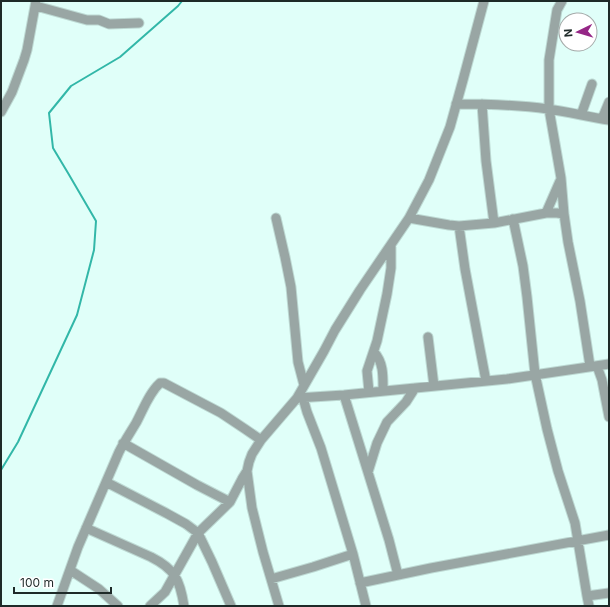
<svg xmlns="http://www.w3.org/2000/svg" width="610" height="607" font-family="Inter,sans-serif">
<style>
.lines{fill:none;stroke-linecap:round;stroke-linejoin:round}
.stream{stroke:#32b7a8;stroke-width:2}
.minor-casing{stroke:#bdd9d3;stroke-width:11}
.minor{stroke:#99a6a4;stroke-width:9}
</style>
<rect width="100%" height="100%" fill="#e0fff9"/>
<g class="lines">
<!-- stream -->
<path class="stream" d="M1,470L18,442L77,315L94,250L96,221L68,173L53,148L49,113L71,86L120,57L178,6L182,1"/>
<defs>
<path id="minor" d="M562,1L557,10L549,60V109L561,178L564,214L568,242L580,301L590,366
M36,6L87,20H99L109,24L139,23
M456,104C487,104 518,105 548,109C569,112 589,117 609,120
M482,104L486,161L494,223
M1,112L12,92L24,60L27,50L36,1
M581,115L592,84
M602,119L609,102
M546,213L560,181
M276,218L285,257L291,287L298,362L304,385
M409,218L449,225L459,226L494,223L546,213H557L564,214
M513,219L523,266L527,297L535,374L547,429L558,471L575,523L587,596L589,606
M459,226L465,269L486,381
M428,337L434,386
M374,352C384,363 383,377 383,391
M597,366L602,380L609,417
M369,392L367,371L377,341L387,294L391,268V245
M344,395L389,540L398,575
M297,398L344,395L507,379L609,364
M303,398L307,412L321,448L353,554L366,606
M123,443L197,485L230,502
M368,472L377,443L387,422L406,402L415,388
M106,482L166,513L186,524L198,533L212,562L231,606
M86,528L151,557C175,569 180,580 184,606
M70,570L99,589L118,606
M271,579L313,567L353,554
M360,583L431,568L609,535
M587,596L609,593
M57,606L78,547L119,452C124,442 130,433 136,423C143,410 149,393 160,383H164L221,413L245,429L261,440
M150,606L165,592L198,533L230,502L242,479L247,471
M279,606L263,552L252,508L247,471L249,462L252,454L261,440L297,398L324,351L335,330L360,290L409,218L429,180L450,127L463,80L484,1"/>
</defs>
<!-- minor casing -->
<use href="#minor" class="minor-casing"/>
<!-- minor -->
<use href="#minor" class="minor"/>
</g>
<!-- border -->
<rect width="610" height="607" fill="none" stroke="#1e2a28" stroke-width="4"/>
<!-- north arrow -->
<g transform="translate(578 32) rotate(265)"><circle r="19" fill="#ffffff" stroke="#a5aaa9"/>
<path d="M0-3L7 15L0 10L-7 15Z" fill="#952686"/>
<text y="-6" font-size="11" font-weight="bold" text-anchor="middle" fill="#1e2a28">N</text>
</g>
<!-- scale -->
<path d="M14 587v6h97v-6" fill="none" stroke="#1e2a28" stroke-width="2"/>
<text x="20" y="587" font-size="12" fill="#1e2a28" stroke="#ffffff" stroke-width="3" paint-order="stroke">100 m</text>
</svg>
